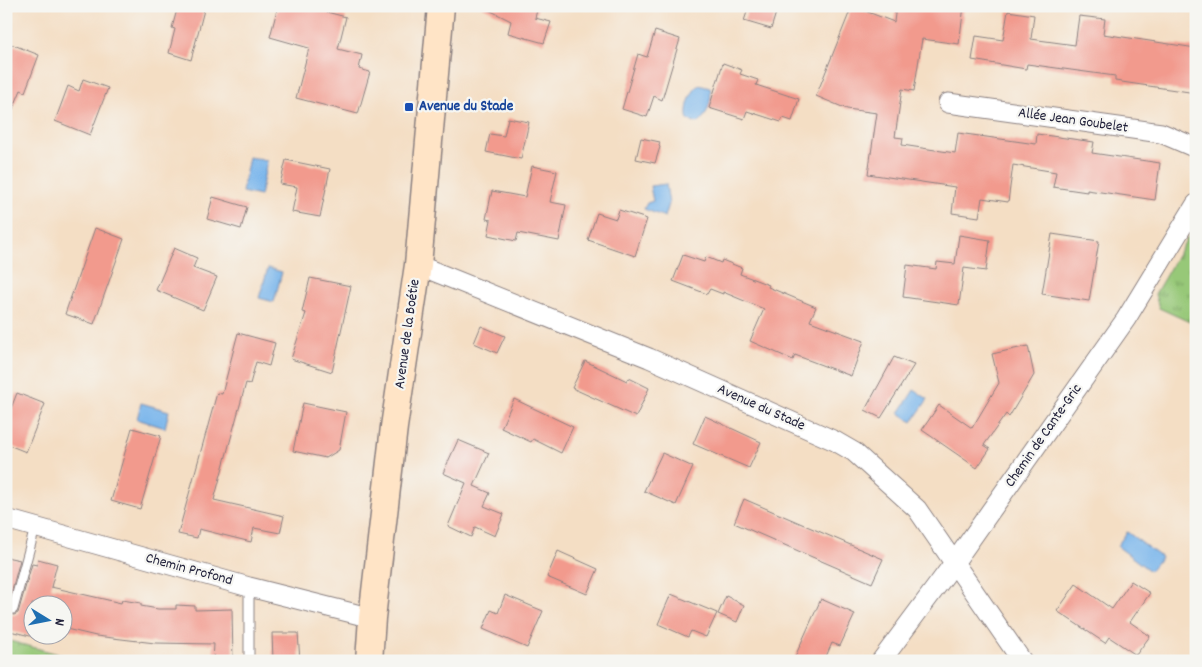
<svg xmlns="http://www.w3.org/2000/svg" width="1202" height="667" font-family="Dekko,sans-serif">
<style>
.grass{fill:url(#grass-tufts);stroke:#5c755a}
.water{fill:#79b5eb;stroke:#4e6c93}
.building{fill:#f29a8d}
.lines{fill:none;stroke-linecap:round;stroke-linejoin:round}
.service-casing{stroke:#8b8080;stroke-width:11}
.minor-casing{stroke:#8b8080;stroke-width:21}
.secondary-casing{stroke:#8b8080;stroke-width:29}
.service{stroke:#fff;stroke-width:9}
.minor{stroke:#fff;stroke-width:19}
.secondary{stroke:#ffe4c6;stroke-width:26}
.transit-dot{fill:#1a4fb4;stroke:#f6f6f2;stroke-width:2}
.labels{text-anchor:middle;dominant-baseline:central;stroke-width:4.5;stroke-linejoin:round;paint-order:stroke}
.transit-label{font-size:15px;font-weight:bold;fill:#164399;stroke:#f6f6f2;text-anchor:start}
.street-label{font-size:15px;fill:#22223b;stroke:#f6f6f2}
</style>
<defs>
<pattern id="grass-tufts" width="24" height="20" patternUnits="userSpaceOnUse" patternTransform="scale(1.25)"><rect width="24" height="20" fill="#97c878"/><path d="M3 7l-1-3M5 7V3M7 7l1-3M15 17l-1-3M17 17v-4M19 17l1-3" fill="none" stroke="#7ba264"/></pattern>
</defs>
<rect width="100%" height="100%" fill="#f6f6f2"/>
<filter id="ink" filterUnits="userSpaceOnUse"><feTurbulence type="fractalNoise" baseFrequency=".02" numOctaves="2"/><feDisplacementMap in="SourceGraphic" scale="10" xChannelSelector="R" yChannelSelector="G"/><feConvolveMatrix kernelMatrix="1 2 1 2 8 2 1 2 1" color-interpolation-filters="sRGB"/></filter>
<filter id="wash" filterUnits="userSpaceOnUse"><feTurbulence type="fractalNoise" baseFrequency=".0096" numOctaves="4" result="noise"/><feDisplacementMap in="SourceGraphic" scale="20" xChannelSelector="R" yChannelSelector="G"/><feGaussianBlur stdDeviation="1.12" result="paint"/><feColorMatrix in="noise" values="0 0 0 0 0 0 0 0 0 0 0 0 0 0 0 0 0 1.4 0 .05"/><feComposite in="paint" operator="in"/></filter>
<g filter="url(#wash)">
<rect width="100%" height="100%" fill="#f4dec4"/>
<!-- grass -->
<path class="grass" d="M1196,223V325L1159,308L1155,294Z
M6,640L84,661H6Z"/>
<!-- water -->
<path class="water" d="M699,85L710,88C713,98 707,117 698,123L688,120C684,110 691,91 699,85Z
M249,157L267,161L260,196L242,192Z
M666,184L669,204L665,217L644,209L647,203L653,201L650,186Z
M268,268L282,272L274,302L259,298Z
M914,390L928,399L912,422L899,413Z
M141,403L169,411L165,428L137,419Z
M1127,532L1161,557L1150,571L1117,546Z"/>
<g id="blocks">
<!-- building -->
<path class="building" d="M178,6H205L191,60L169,53L175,29L172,28Z
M278,6H303L346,17L338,49L362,55L359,69L370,72L358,114L296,98L309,48L270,37Z
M481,6H538L535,18L551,22L544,43L508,33L511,21Z
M749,6H778L771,29L744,21Z
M852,6L894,22L896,6H964L959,44L922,39L914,91L902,89L895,137L903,138L902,145L955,153L958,133L1036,144L1037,134L1094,142L1092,153L1160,163L1155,200L1087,190V192L1053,187L1056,172L1013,165L1008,202L982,198L979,217L952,213L955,187L868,174L877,113L847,109L816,96Z
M1008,11L1034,15L1031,39L1075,45L1079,16L1105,19L1103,34L1196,48V93L1115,81V76L1027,64L1026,69L972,60L976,36L1003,40Z
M655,31L680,39L662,100L654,96L647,117L622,109L638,54L647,57Z
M6,42L39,55L25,92L21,90L7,123Z
M723,63L742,70L740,74L758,80L756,85L799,99L792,121L783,118L781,122L747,111L744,119L709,108Z
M83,79L108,88L90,135L55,121L68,86L79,91Z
M508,118L529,122L521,159L486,152L490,134L504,136Z
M641,138L660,142L659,146L660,147L655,163L636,159Z
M286,160L330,169L320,217L292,212L297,187L280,184Z
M532,166L557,171L550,202L566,205L559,241L518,233L516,241L488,235L491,220L486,219L492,191L525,197Z
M213,197L247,207L241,229L207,219Z
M619,210L647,219L635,256L588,240L597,213L616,219Z
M95,228L124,239L94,324L65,314Z
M1052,234L1099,241L1089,301L1042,294Z
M959,235L990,240L986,271L964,268L959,305L903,297L907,265L936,269L937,262L955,264Z
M174,248L197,258L193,268L217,277L203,310L156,290Z
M683,255L704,262L706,257L721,263L722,260L742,268L740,274L769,285L768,287L816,307L810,321L864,341L851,376L795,355L793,360L750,341L764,309L723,292V294L710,289L707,294L673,281Z
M310,278L351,286L332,372L291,359L306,313L302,312Z
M481,326L505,336L497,353L474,343Z
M238,333L275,343L269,366L256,362L250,384L246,383L214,500L284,516L280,533L254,528L251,542L199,529L197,538L178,534L217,393L222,394Z
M1028,346L1034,375L1009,417L1006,414L984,445L990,449L977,468L922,430L939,405L972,428L999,383L992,354Z
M894,357L914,365L881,418L865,410Z
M585,361L627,381L629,378L649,388L636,417L572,388Z
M17,393L45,404L26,452L6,444V421Z
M514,399L573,427L561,453L533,439L531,442L501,428Z
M303,403L346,412L339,450L326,458L293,451Z
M705,416L761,442L749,468L693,444Z
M132,428L161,436L140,509L111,501Z
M458,440L489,453L474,486L490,493L484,506L504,514L495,536L475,527L471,537L448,526L466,483L443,473Z
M662,453L693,467L676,505L644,491Z
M744,499L883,559L872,583L734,523Z
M558,551L598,569L587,594L547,577Z
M6,557L20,560L9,601H6Z
M38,559L57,564L51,587L121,603L122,600L141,603V606L158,609H176V605L195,606V610L232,609L233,661H213L214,644L155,643L96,636L62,628V604H32V634H39L38,638L6,630V614L14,615L18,613L32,564L37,565Z
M1131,581L1150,593L1130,622L1150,636L1136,655L1109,637L1105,643L1057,611L1076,584L1112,609Z
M671,594L717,613L706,637L691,631L688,637L658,624Z
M505,595L543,611L527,648L483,629L491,610L498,613Z
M726,596L744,605L737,622L718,614Z
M821,599L855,614L840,646L832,643L824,661H793Z
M272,633H298L300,661H273Z"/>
</g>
</g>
<g filter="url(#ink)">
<use href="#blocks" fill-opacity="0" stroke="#8b8080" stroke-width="1"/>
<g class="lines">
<defs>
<path id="service" d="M249,587V661
M6,607L13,609L35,528"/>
<path id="minor" d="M948,103L1161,133L1196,148
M418,265L649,358L835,441L854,452L917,509L1022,661
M6,519L249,587L372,618
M881,661L954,563L1126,319L1196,204"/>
<path id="secondary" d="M369,661L372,618L394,427L418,265L441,6"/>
</defs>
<!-- service casing -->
<use href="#service" class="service-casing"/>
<!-- minor casing -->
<use href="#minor" class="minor-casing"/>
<!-- secondary casing -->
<use href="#secondary" class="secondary-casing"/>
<!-- service -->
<use href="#service" class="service"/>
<!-- minor -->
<use href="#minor" class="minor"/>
<!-- secondary -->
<use href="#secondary" class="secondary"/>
</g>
</g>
<!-- markers -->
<rect class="transit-dot" x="404" y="102" width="10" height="10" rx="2.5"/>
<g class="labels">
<!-- transit labels -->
<g class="transit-label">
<text x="419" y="107">Avenue du Stade</text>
</g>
<!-- street labels -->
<g class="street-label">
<text transform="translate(1073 121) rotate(8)">Allée Jean Goubelet</text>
<text transform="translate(408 334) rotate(-82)">Avenue de la Boétie</text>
<text transform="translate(761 408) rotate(24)">Avenue du Stade</text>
<text transform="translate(1044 436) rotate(-55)">Chemin de Cante-Gric</text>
<text transform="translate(189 570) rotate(15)">Chemin Profond</text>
</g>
</g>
<!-- margin -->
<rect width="1202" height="667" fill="none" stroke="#f6f6f2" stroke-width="25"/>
<!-- north arrow -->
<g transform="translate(48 620) rotate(100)"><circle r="24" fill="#f6f6f2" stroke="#a1a1a9"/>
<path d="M0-4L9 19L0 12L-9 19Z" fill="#1f6fb2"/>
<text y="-8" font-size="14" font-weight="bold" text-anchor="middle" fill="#22223b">N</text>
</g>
</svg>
